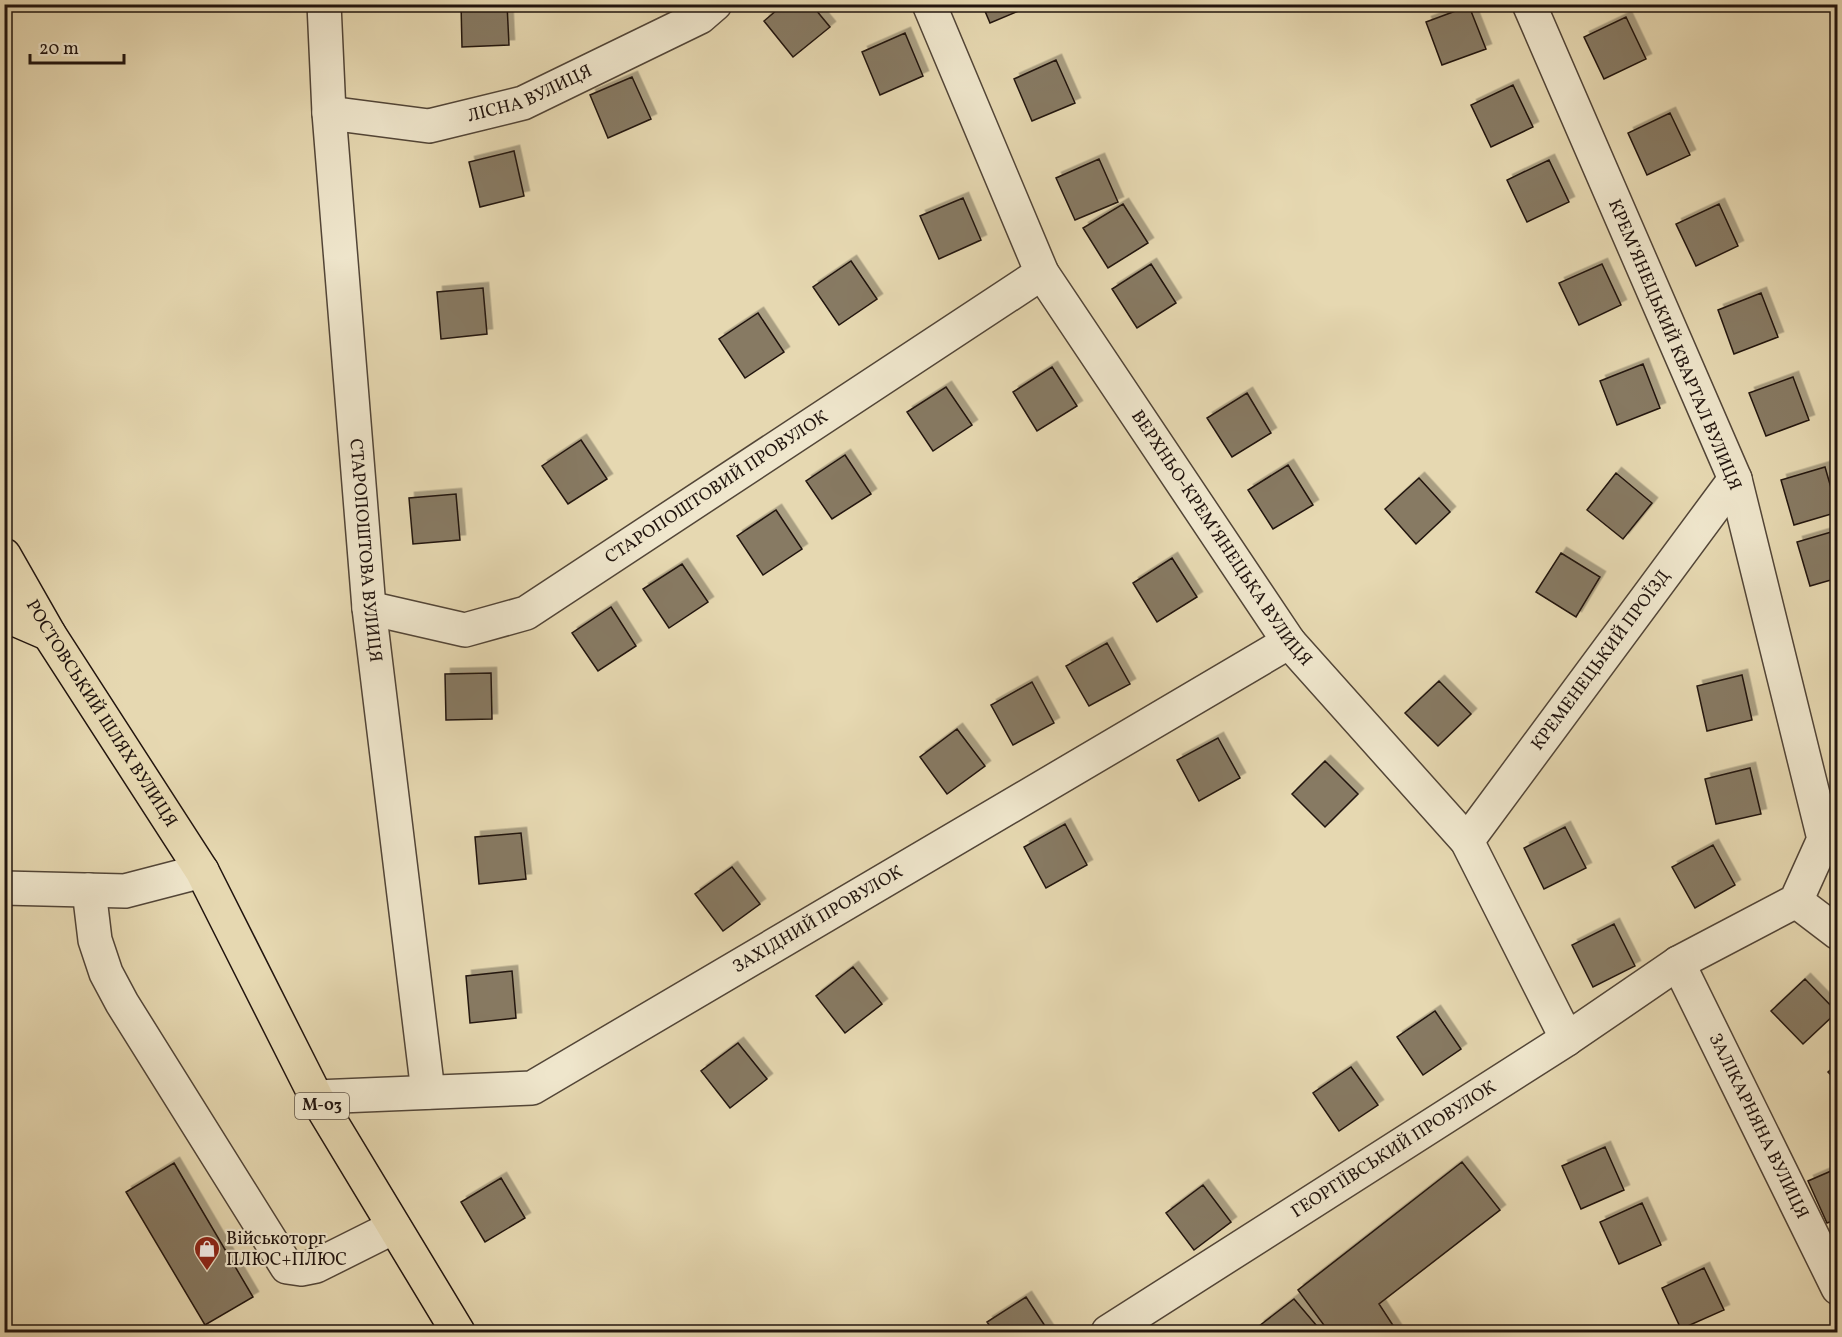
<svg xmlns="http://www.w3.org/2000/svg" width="1842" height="1337" font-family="Vollkorn,serif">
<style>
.building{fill:#877a63;stroke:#21140e;stroke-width:1.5;filter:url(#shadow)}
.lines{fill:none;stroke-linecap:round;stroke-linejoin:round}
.minor-casing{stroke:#524537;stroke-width:36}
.major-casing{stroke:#21140e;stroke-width:36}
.highway-casing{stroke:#21140e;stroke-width:36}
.minor{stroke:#efe6cc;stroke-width:33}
.major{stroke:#e6d8b1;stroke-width:33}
.highway{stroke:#e6d8b1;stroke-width:33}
.labels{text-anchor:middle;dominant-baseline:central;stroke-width:4.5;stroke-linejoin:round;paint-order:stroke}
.shield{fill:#efe6cc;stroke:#5f5347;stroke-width:1.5}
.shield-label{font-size:16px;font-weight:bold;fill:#21140e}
.street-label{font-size:18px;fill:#21140e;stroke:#efe6cc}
.poi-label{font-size:18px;fill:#21140e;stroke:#efe6cc;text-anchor:start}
</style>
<defs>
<filter id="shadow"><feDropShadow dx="5.5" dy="-5.5" stdDeviation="0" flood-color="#0004"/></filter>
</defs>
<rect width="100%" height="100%" fill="#e6d8b1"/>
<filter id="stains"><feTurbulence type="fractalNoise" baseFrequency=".00333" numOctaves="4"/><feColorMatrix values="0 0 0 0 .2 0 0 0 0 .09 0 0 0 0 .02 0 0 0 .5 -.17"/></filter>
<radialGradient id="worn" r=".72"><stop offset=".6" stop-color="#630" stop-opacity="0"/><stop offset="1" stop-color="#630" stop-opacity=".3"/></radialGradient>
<!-- building -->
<path class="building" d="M461,4H507L509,45L462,47Z
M784,4H811L830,27L793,57L764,21Z
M982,4H1032L1033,5L990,23Z
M1469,6L1486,49L1442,65L1426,22Z
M1626,17L1646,59L1604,79L1584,37Z
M905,33L923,76L880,95L862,52Z
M1056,60L1075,103L1032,121L1014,79Z
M632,77L651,119L608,138L590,95Z
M1513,85L1533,127L1491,147L1471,105Z
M1670,113L1690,155L1647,175L1628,133Z
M514,151L524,196L480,207L469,162Z
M1099,159L1118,202L1075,220L1056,178Z
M1549,160L1569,202L1527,222L1507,180Z
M963,198L981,240L939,259L920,216Z
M1123,204L1148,243L1108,268L1083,228Z
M1719,204L1738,246L1696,266L1676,224Z
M851,261L877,299L839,325L813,287Z
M1151,264L1176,303L1137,328L1112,289Z
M1602,264L1621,305L1579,325L1559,283Z
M483,288L487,334L441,339L437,292Z
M1761,293L1778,337L1734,354L1718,310Z
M758,313L784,352L745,378L719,339Z
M1643,364L1660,408L1617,425L1600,381Z
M1052,367L1077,406L1037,431L1013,392Z
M1793,377L1809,420L1766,436L1749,393Z
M946,387L972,425L933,451L907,412Z
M1247,393L1271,433L1232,457L1207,418Z
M581,440L607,479L568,504L542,466Z
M845,455L871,494L832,519L806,481Z
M1288,465L1313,505L1273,529L1248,490Z
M1825,467L1838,512L1794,525L1781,480Z
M1616,473L1652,503L1623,539L1587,510Z
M1419,478L1450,512L1416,544L1385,509Z
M456,494L460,540L413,544L409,498Z
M776,510L802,549L763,575L737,536Z
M1838,530V578L1810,586L1797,542Z
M1561,553L1600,577L1576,617L1536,592Z
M1172,558L1197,597L1157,622L1133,583Z
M682,564L708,602L669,628L643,589Z
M611,607L636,646L598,671L572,633Z
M1107,643L1130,684L1089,706L1066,666Z
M491,673L492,719L446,720L445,674Z
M1742,675L1752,720L1707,731L1697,686Z
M1439,681L1471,714L1438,746L1405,713Z
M1032,682L1054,723L1013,745L991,705Z
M957,729L985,766L947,794L920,757Z
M1218,738L1240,778L1199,801L1177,760Z
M1325,761L1358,794L1325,827L1292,794Z
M1750,768L1761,814L1716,824L1705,779Z
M1065,824L1087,865L1046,888L1024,847Z
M1565,827L1586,868L1544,889L1524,848Z
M521,833L526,879L479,884L475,837Z
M1713,845L1735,885L1695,908L1672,867Z
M732,867L760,904L723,931L695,894Z
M1614,924L1635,966L1593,987L1572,945Z
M853,967L882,1004L845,1033L816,996Z
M512,971L516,1018L470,1023L466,976Z
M1805,979L1837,1012L1803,1044L1771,1011Z
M1435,1011L1461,1049L1423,1075L1397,1037Z
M738,1043L767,1079L730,1108L701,1071Z
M1838,1063V1082L1828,1072Z
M1351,1067L1378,1105L1339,1131L1313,1093Z
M1605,1147L1624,1190L1581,1209L1562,1166Z
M1462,1162L1500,1210L1379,1304L1396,1330L1394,1332H1329L1298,1290Z
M174,1163L253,1297L205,1325L126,1192Z
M1838,1168V1219L1827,1223L1808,1181Z
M501,1178L525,1218L485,1242L461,1202Z
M1203,1185L1231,1222L1194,1250L1166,1213Z
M1642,1203L1661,1245L1619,1264L1600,1222Z
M1704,1268L1724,1310L1681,1329L1662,1288Z
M1026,1297L1049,1332H994L987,1322Z
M1294,1299L1322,1332H1264L1259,1326Z"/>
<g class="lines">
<defs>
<g id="minor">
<path id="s1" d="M324,4L329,113L369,608L428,1092"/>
<path id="s2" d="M929,4L1042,273L1289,642L1467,841L1567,1039"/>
<path id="s3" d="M329,113L429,126L523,103L700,17L715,4"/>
<path id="s4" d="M369,608L465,630L526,613L1042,273"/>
<path id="s5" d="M1467,841L1735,479"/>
<path d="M4,888L125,891L202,871"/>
<path d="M89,890L95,940L106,973L122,1003L287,1267L301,1269L316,1266L394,1227"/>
<path d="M1796,901L1838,933"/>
<path id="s6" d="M1678,963L1838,1288"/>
<path id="s7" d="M316,1097L532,1088L1289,642"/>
<path id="s8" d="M1108,1332L1567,1039L1678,963L1796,901L1824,839L1735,479L1529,4"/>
</g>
<path id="major" d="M4,617L12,618L49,634"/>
<g id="highway">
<path id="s9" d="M4,555L49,634L202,871L316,1097L458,1332"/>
</g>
</defs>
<!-- minor casing -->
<use href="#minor" class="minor-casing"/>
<!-- major casing -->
<use href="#major" class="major-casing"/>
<!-- highway casing -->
<use href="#highway" class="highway-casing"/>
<!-- minor -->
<use href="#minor" class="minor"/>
<!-- major -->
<use href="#major" class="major"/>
<!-- highway -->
<use href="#highway" class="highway"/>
</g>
<!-- icons -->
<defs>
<symbol id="shop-pin" viewBox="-11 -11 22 30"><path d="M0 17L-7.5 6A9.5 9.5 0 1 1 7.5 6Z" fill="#8f2418" stroke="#efe6cc"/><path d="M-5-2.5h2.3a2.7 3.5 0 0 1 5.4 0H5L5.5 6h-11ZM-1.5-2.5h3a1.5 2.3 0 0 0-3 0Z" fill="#fff"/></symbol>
</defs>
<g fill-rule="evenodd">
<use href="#shop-pin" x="192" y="1234" width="30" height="40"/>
</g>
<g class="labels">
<!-- shield labels -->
<rect class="shield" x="295" y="1093" width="54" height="26" rx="4.5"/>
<g class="shield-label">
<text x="322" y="1106">М-03</text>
</g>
<!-- street labels -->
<g class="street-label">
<text stroke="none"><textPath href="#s3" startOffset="207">ЛІСНА ВУЛИЦЯ</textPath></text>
<text transform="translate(1674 345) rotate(67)">КРЕМ’ЯНЕЦЬКИЙ КВАРТАЛ ВУЛИЦЯ</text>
<text stroke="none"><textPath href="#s4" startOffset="390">СТАРОПОШТОВИЙ ПРОВУЛОК</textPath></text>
<text stroke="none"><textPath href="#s2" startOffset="612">ВЕРХНЬО-КРЕМ’ЯНЕЦЬКА ВУЛИЦЯ</textPath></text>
<text stroke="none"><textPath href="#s1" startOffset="548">СТАРОПОШТОВА ВУЛИЦЯ</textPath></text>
<text stroke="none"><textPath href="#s5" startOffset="225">КРЕМЕНЕЦЬКИЙ ПРОЇЗД</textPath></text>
<text stroke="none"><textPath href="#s9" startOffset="186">РОСТОВСЬКИЙ ШЛЯХ ВУЛИЦЯ</textPath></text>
<text stroke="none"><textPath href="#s7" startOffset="548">ЗАХІДНИЙ ПРОВУЛОК</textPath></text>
<text stroke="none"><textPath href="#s6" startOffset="182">ЗАЛІКАРНЯНА ВУЛИЦЯ</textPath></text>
<text stroke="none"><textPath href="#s8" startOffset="339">ГЕОРГІЇВСЬКИЙ ПРОВУЛОК</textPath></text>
</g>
<!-- poi labels -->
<g class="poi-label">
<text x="226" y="1239">Військоторг<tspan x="226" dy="21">ПЛЮС+ПЛЮС</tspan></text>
</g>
</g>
<!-- margin -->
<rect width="1842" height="1337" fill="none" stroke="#e6d8b1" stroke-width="24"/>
<rect x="6" y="6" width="1830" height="1325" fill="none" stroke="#21140e" stroke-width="3"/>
<rect x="12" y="12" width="1818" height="1313" fill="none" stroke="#21140e" stroke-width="1.5"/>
<!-- scale -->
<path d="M30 54v9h94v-9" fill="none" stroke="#21140e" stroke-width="3"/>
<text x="39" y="54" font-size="18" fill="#21140e" stroke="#efe6cc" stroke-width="4.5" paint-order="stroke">20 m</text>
<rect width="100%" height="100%" filter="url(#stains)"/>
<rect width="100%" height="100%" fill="url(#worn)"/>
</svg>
